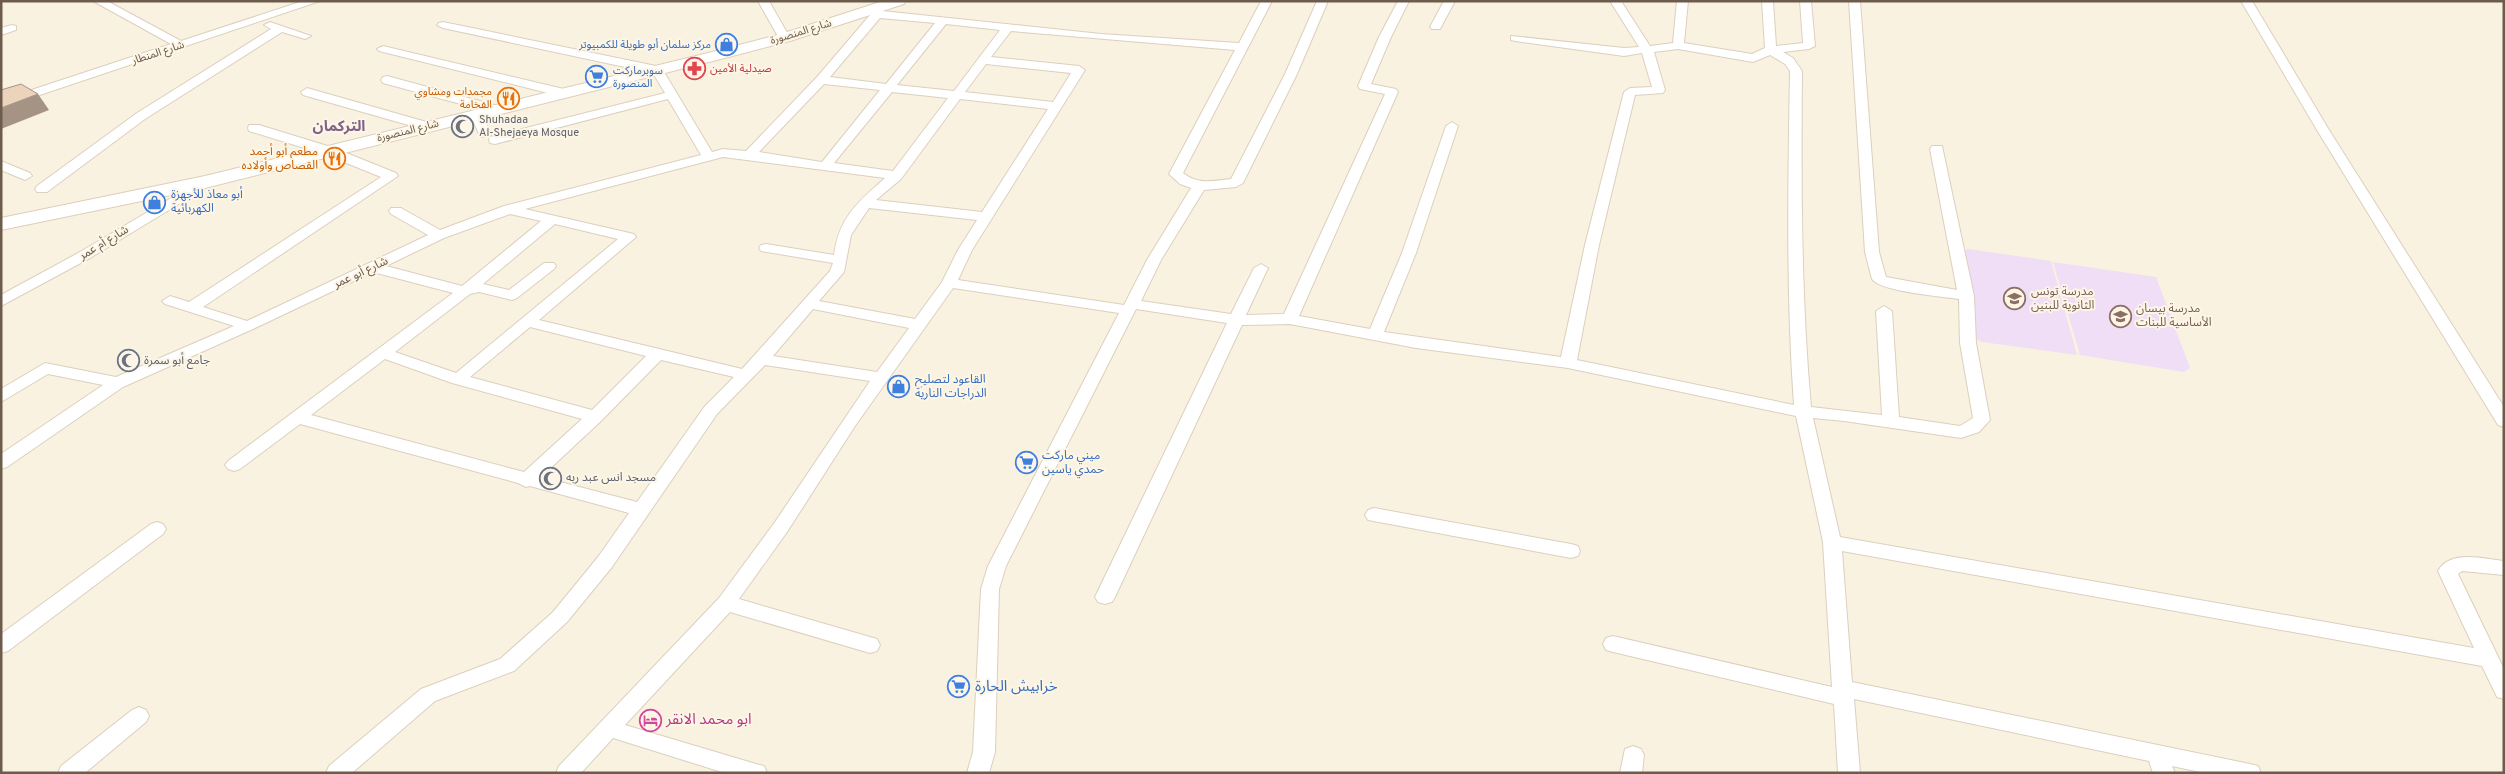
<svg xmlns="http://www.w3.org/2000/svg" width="2505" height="774" font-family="Overpass,'Noto Sans Arabic',sans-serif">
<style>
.education{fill:#efdef5}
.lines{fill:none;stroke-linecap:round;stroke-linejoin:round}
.minor-casing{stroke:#dccfbe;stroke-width:2}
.secondary-casing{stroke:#ddceba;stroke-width:2}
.minor{fill:#fff;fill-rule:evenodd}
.secondary{fill:#fff;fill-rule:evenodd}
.shaded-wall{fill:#a59484}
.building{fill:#ecd4bc;stroke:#a59484}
.labels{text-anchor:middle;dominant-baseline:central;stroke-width:4;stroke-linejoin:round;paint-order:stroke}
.far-street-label{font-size:11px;fill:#6d5b4b;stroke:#fdf6e6}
.far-shop-label{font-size:11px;fill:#366cbe;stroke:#fdf6e6;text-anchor:end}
.far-health-label{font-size:11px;fill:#be3a42;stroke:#fdf6e6;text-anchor:start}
.far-food-label{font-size:11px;fill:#c56008;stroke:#fdf6e6;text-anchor:end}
.far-worship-label{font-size:11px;fill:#5b616d;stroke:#fdf6e6;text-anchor:start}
.food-label{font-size:12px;fill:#c56008;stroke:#fdf6e6;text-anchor:end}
.shop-label{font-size:12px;fill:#366cbe;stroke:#fdf6e6;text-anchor:start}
.street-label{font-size:12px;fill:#6d5b4b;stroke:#fdf6e6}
.education-label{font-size:12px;fill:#785e54;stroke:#fdf6e6;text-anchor:start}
.worship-label{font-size:12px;fill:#5b616d;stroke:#fdf6e6;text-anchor:start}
.far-district-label{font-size:15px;font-weight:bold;fill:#81638a;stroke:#fdf6e6}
.near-shop-label{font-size:15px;fill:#366cbe;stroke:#fdf6e6;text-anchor:start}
.near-hotel-label{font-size:15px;fill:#b23c85;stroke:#fdf6e6;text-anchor:start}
</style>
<rect width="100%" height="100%" fill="#f9f2e1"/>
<!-- education -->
<path class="education" d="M1968,249L2051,261L2077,355L1982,342L1976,339L1962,252Z
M2053,262L2156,277L2190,368L2184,372L2080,355Z"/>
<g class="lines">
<defs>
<path id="minor" d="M93,1H107L181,41L303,1H320L1,108V100L171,44Z
M758,1H769L790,38L788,40H780Z
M1261,1H1272L1183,173C1198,185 1213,181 1231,179L1285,74L1317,1H1328L1297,74L1243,183L1236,187L1204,190L1161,260L1141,301L1231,314L1254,268L1261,264L1268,268L1246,315L1284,314L1385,94L1360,89L1358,86L1379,37L1398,1H1409L1391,37L1371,84L1396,89L1398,92L1299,316L1370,329L1402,253L1446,126L1452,122L1458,126L1416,253L1384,332L1561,357L1585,245L1624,92L1630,88L1652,87L1642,53L1624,56L1515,41L1511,40V36L1624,48L1639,47L1610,1H1621L1650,46L1673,43L1677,1H1688L1684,43L1752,54L1765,48L1762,1H1773L1776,46L1803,43L1800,1H1811L1815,46L1809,49L1783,52L1793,58L1802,71C1801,183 1801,295 1811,407L1882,415L1876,311L1884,306L1892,311L1899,417L1960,426L1973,418L1960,343L1959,299C1941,296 1881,292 1872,279L1865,252L1849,1H1860L1879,252L1886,277L1957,290L1930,149L1932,146H1942L1974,296L1976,343L1990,420L1979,432L1961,438L1844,421L1813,418L1840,537L2474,648L2438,571C2450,549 2484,559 2504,561V575L2462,571L2458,574L2504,669V699L2497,697L2482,666L1842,551L1852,682L2250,764L2258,766L2261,773H2205L2172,766L2175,773H2153L2149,761L1854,699L1860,773H1838L1834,704L1613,652L1606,650L1603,644L1606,638L1613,636L1832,687L1823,542L1796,416L1568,368L1416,348L1290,324L1242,325L1115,597L1112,602L1105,604L1098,602L1095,597L1227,323L1136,309L1006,566L999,589L995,752L989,773H967L973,752L981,589L988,566L1119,313L953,288L855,426L787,532L739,599L877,639L880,645L877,651L870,653L730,612L625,725L756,764L764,766L767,773H725L613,738L581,773H556L559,766L719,598L775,522L870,381L765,365L717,414L612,567L567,622L514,671L435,701L352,773H326L329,766L421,689L500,659L553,612L598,557L629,513L530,486L526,487L518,483L300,424L240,469L234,471L228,469L225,465L228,461L453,293L373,272L253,329L123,387L7,467L1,469V454L103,385L48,374L1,402V389L45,363L116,377L234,326L165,304L162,301L170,296L189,302L381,177L324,154L249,131L248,128L249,125H259L334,148L396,173L398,176L203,307L247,321L428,235L391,214L389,211L391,208H401L440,230L504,206L701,155L668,99L495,144L490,143L489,140L490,137L665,93L653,73L443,28L437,25L439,23L443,22L661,67L712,152L723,149L746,151L817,77L870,15L863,13V9L1101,34L1239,43ZM880,18L935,23L886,84L830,77ZM946,24L1000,30L954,91L897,85ZM1011,31L1235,50L1169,174L1180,184L1191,188L1147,260L1124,305L958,280L972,250L1085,70L1079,66L991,57ZM1678,49L1753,62L1770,55L1785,64L1790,71C1788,182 1786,293 1794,405L1577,360L1599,245L1635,95L1663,93L1665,90L1654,52ZM986,64L1071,73L1053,102L965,92ZM824,84L880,90L822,162L759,152ZM892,92L948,98L893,171L834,163ZM960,99L1048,109L982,212L876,200L901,179ZM723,157L885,178C858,202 839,217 834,255L766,244L761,245L759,248L761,251L833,263L830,271L742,369L539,320L636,237L634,234L525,209ZM869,208L977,220L958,250L942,282L915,319L819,301L844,272L851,235ZM510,214L541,221L462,286L386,266L444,238ZM555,224L618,239L456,373L395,352L470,294L479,292L512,300L517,298L554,269L556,266L554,263H544L509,290L483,284ZM813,309L909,328L877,372L773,356ZM530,327L646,356L592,410L470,377ZM385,359L452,383L582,419L524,472L311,415ZM661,360L734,377L705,406L637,502L541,477L601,421Z
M1444,1H1455L1440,29H1432L1430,27Z
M2241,1H2252L2329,130L2504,407V427L2498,425L2317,130Z
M270,22L311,36L305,39L282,32L145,119L47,192H37L35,189L37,186L137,113L271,29L264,25Z
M12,25L16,26V30L1,35V28Z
M383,46L568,90L570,93L564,97L379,51L377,49Z
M387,76L498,106L500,109L494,113L383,83L381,80L383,77Z
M307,88L430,123L432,126L426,130L303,95L301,92Z
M476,110L482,114L491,134L490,137H480L479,134L470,114Z
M1,161L30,173L32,176L25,180L1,170Z
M205,178L210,179L212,182L210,185L90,258L1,306V295L80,252Z
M1374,508L1571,544L1578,546L1580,551L1578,556L1571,558L1368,520L1365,515L1368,510Z
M157,522L163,524L166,529L163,534L8,651L1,653V634L151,524Z
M139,707L146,710L149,716L146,722L85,773H58L61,766L132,710Z
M1633,746L1641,749L1644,755L1642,773H1620L1625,749Z"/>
<path id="secondary" d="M883,1H906L904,4L790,41L717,60L205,188L1,230V218L205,176L708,53L778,35Z"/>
</defs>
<!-- minor casing -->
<use href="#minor" class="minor-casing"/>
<!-- secondary casing -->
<use href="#secondary" class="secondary-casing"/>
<!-- minor -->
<use href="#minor" class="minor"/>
<!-- secondary -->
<use href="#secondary" class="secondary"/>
</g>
<!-- shaded-wall -->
<path class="shaded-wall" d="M38,94L49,110L1,129V108Z"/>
<!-- building -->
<path class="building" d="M21,84L38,94L1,108V90Z"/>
<!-- icons -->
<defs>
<symbol id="shop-ring" viewBox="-11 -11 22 22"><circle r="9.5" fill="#fdf6e6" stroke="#3f7fe0" stroke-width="1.5"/><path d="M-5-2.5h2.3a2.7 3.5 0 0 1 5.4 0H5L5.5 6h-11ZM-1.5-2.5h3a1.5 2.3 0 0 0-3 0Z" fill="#3f7fe0"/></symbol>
<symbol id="pharmacy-ring" viewBox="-11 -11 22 22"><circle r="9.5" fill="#fdf6e6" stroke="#e0444e" stroke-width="1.5"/><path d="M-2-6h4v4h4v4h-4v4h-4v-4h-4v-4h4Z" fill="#e0444e"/></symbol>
<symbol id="supermarket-ring" viewBox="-11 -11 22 22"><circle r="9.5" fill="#fdf6e6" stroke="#3f7fe0" stroke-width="1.5"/><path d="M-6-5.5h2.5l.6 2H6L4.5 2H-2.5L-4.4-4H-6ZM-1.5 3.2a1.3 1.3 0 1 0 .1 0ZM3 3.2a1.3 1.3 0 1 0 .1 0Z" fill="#3f7fe0"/></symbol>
<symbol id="restaurant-ring" viewBox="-11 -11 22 22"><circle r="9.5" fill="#fdf6e6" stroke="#e8710a" stroke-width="1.5"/><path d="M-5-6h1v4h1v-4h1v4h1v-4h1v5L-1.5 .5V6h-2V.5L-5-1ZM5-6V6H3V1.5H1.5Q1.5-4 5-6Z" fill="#e8710a"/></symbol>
<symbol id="mosque-ring" viewBox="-11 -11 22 22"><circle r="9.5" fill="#fdf6e6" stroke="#6b7280" stroke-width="1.5"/><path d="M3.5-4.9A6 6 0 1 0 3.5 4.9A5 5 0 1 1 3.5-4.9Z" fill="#6b7280"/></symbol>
<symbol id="school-ring" viewBox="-11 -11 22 22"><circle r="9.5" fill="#fdf6e6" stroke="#8d6e63" stroke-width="1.5"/><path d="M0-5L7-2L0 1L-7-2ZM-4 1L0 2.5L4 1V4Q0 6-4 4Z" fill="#8d6e63"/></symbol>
<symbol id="hotel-ring" viewBox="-11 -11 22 22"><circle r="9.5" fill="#fdf6e6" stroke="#d1479c" stroke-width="1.5"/><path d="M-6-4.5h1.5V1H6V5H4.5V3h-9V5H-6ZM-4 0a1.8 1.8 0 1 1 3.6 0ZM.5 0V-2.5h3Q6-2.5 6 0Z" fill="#d1479c"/></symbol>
</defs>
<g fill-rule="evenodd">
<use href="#shop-ring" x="714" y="32" width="25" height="25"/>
<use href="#pharmacy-ring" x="682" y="56" width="25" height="25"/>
<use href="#supermarket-ring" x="584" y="64" width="25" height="25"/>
<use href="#restaurant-ring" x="496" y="86" width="25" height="25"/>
<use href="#mosque-ring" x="450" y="114" width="25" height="25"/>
<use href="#restaurant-ring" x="322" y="146" width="25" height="25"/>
<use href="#shop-ring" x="142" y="190" width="25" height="25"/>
<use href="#school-ring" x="2002" y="286" width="25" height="25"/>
<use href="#school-ring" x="2108" y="304" width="25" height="25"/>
<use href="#mosque-ring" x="116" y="348" width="25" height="25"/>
<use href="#shop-ring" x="886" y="374" width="25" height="25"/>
<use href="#supermarket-ring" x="1014" y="450" width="25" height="25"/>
<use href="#mosque-ring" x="538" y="466" width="25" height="25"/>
<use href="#supermarket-ring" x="946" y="674" width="25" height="25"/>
<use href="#hotel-ring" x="638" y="708" width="25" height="25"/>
</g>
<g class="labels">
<!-- far-street labels -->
<g class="far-street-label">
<text transform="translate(801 32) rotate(-17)">شارع المنصورة</text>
<text transform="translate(158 53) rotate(-18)">شارع المنطار</text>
<text transform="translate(408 131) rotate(-14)">شارع المنصورة</text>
</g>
<!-- far-shop labels -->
<g class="far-shop-label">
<text x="711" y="45">مركز سلمان أبو طويلة للكمبيوتر</text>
<text x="613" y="71" text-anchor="start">سوبرماركت<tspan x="613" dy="13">المنصورة</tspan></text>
</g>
<!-- far-health labels -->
<g class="far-health-label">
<text x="710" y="69">صيدلية الأمين</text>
</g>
<!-- far-food labels -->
<g class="far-food-label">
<text x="492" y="92">مجمدات ومشاوي<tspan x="492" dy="13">الفخامة</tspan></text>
</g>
<!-- far-worship labels -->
<g class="far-worship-label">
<text x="479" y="120">Shuhadaa<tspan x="479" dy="13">Al-Shejaeya Mosque</tspan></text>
</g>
<!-- food labels -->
<g class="food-label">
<text x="318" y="152">مطعم أبو أحمد<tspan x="318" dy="14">القصاص وأولاده</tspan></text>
</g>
<!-- shop labels -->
<g class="shop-label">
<text x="171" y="195">أبو معاذ للأجهزة<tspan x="171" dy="14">الكهربائية</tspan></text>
<text x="915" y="380">القاعود لتصليح<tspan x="915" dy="14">الدراجات النارية</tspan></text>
<text x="1042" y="456">ميني ماركت<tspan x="1042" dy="14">حمدي ياسين</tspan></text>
</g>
<!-- street labels -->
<g class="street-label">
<text transform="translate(104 243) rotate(-31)">شارع أم عمر</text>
<text transform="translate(361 273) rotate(-25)">شارع أبو عمر</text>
</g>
<!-- education labels -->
<g class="education-label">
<text x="2031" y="292">مدرسة تونس<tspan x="2031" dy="14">الثانوية للبنين</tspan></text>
<text x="2136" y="309">مدرسة بيسان<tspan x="2136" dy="14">الأساسية للبنات</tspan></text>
</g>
<!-- worship labels -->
<g class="worship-label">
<text x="144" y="361">جامع أبو سمرة</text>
<text x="566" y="478">مسجد انس عبد ربه</text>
</g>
<!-- far-district labels -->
<g class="far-district-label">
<text x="339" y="127">التركمان</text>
</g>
<!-- near-shop labels -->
<g class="near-shop-label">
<text x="975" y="687">خرابيش الحارة</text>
</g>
<!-- near-hotel labels -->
<g class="near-hotel-label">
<text x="666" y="720">ابو محمد الانقر</text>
</g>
</g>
<!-- border -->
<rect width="2505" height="774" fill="none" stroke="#6d5b4b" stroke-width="5"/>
</svg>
